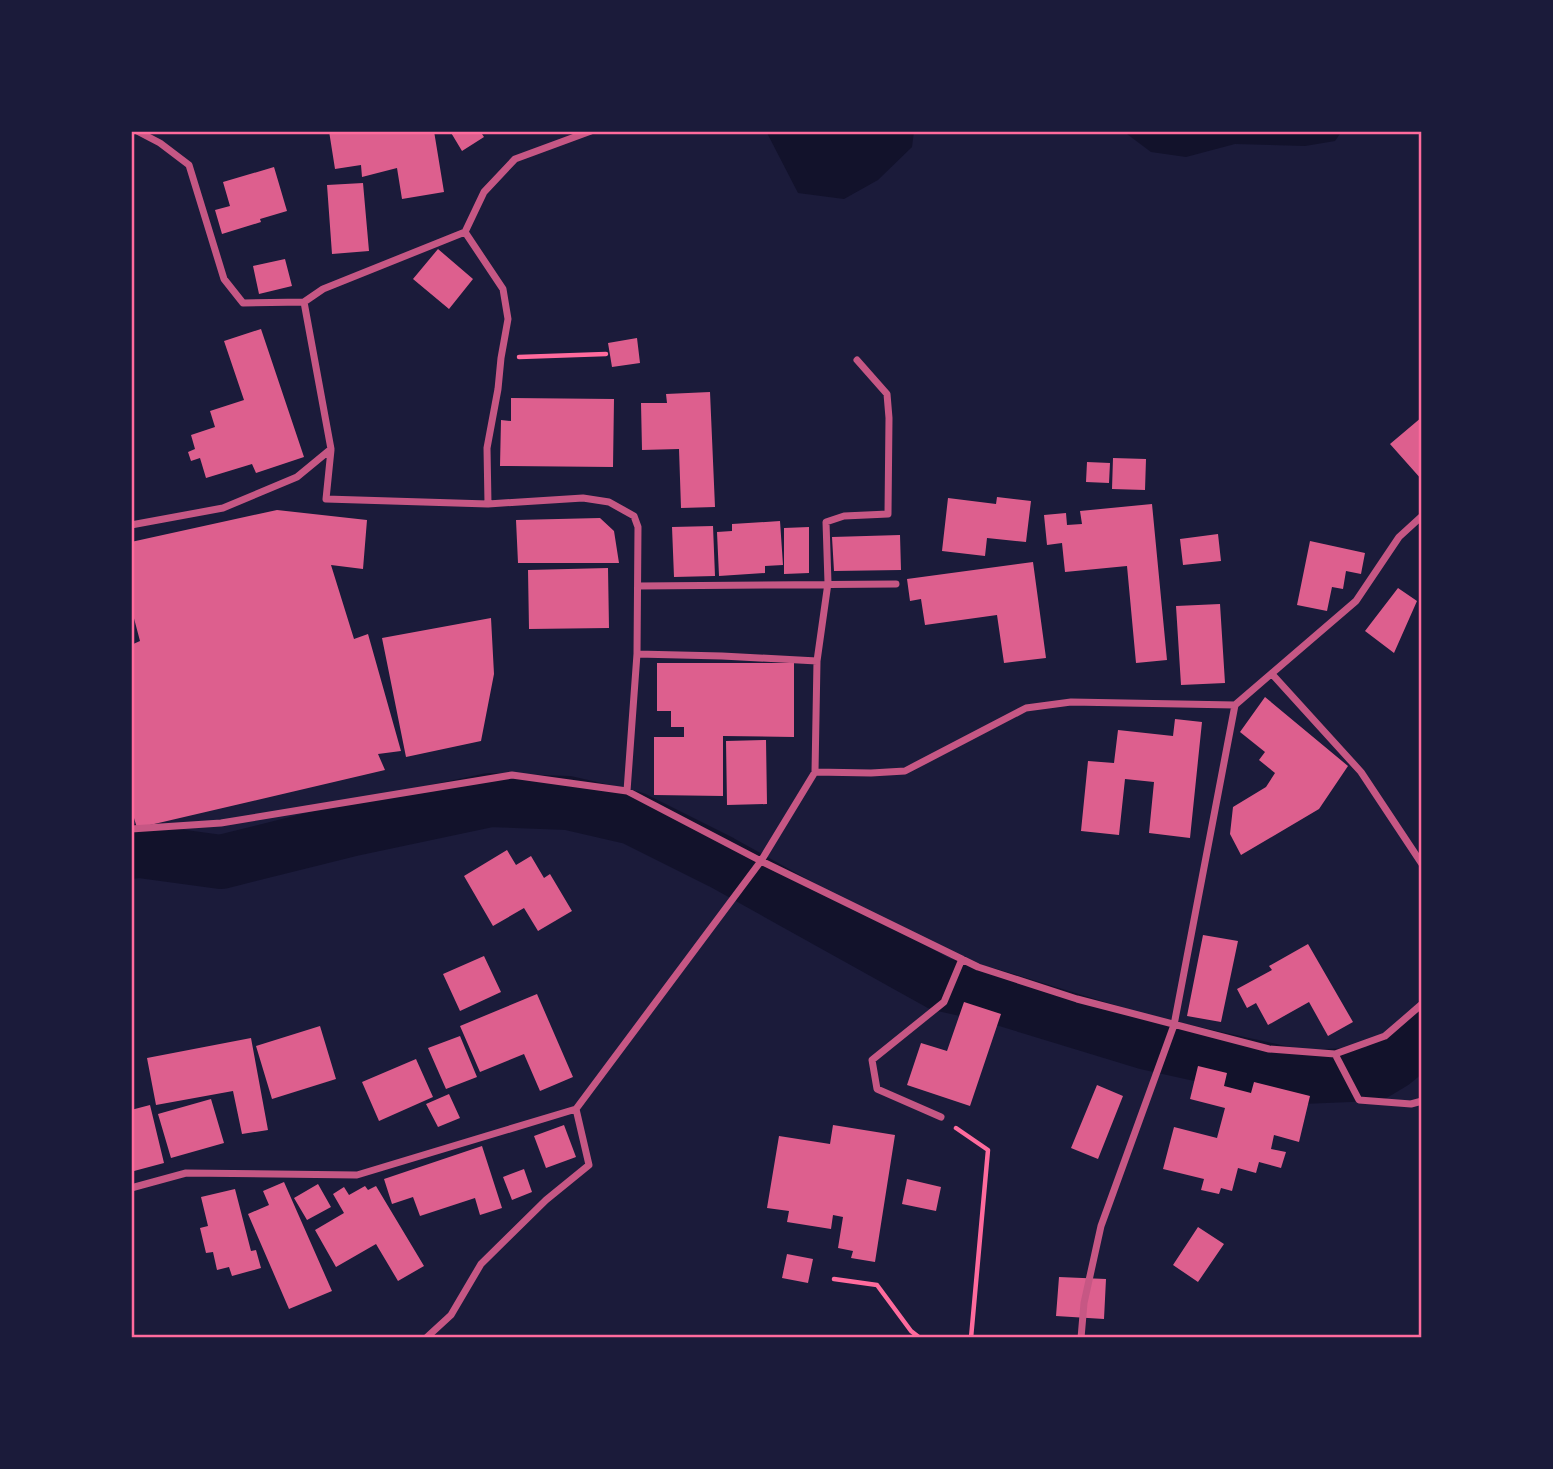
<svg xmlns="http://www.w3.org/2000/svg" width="1553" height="1469" font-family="Poppins,sans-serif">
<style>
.water{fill:#12122b}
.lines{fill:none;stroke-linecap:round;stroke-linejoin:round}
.river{stroke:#12122b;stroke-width:54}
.building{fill:#dd5f8e}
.path{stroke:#ff6b9d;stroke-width:4.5}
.minor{stroke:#c65784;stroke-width:7}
.neatline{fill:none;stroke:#ff6b9d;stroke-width:2.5}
</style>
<rect width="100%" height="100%" fill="#1b1b3a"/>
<!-- water -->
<path class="water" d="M766,131H914L912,147L878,180L844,199L798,193Z
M1123,131H1342L1335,141L1305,146L1235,144L1186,157L1151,152Z"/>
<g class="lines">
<!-- river -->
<path class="river" d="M131,852L140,851L221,862L353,829L490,800L568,803L633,818L721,862L940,984L990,995L1147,1043L1301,1077L1374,1074L1394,1062L1422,1039"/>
</g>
<!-- building -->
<path class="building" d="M329,131H434L444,192L402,199L397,168L362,177L361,165L335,169Z
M450,131H480L484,137L462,151Z
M274,167L287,211L260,219L261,222L222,234L215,210L230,206L223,182Z
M363,183L369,251L332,254L327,185Z
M438,249L473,279L449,309L413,279Z
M285,259L292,286L259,294L253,266Z
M261,329L304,457L256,473L252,464L206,478L200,458L191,461L188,452L195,449L191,435L215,427L210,411L244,400L224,341Z
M637,338L640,363L612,367L608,343Z
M710,392L715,507L681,508L679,449L642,450L641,403H667L666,394Z
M511,398L614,399L613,467L500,466L501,420L511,421Z
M1422,417V480L1390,444Z
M1113,458L1146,459L1145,490L1112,489Z
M1087,462L1110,463L1109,483L1086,482Z
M997,497L1031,501L1026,542L987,538L985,556L942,551L948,498L996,504Z
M1152,504L1167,660L1136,663L1127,566L1065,572L1062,543L1047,545L1044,515L1066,513L1067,525L1082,524L1080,511Z
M277,510L367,520L363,569L331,565L354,639L368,634L401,751L378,754L385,770L137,828L131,808V645L140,641L131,607V542Z
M600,518L614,531L619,563H518L516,520Z
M780,521L783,565L765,566V573L719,576L717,532L732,531V524Z
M713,526L715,576L674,577L672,527Z
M809,527V573L784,574V528Z
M1218,534L1221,561L1183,565L1180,539Z
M900,535L901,570L834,571L832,537Z
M1310,541L1365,553L1361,574L1346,571L1343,589L1332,587L1327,611L1297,605Z
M1033,562L1046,658L1004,663L997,615L925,625L921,599L910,601L907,579Z
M608,568L609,628L529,629L528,570Z
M1398,588L1417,601L1394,653L1365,631Z
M1220,604L1225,683L1181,685L1176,606Z
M491,618L494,674L481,741L406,757L382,638Z
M657,663H794V737L723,736V796L654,795V737H684V727H671V711H657Z
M1265,697L1348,766L1319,809L1241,855L1230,834L1233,807L1266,787L1275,773L1259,760L1265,752L1240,732Z
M1175,719L1202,722L1190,838L1149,833L1154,782L1125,779L1119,835L1081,831L1088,761L1114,763L1118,730L1173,736Z
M766,740L767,804L727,805L726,741Z
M507,850L516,865L531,856L544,878L550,874L572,911L538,931L524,908L493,926L464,876Z
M1203,935L1238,941L1221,1022L1187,1016Z
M1308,944L1353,1022L1328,1036L1309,1002L1268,1025L1256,1003L1247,1008L1237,989L1272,970L1269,966Z
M484,956L501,992L460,1011L443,974Z
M537,994L573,1077L540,1091L524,1054L480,1072L460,1026Z
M964,1002L1001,1014L970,1106L907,1085L921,1043L947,1051Z
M320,1026L336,1079L272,1099L256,1046Z
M460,1036L477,1077L446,1089L428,1048Z
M251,1038L268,1130L242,1134L233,1091L156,1105L147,1058Z
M416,1059L433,1097L379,1121L362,1082Z
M1198,1066L1227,1073L1224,1086L1251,1093L1254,1082L1310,1096L1299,1142L1274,1135L1271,1149L1286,1152L1281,1168L1259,1162L1256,1173L1238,1168L1232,1191L1221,1188L1219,1194L1201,1190L1204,1179L1163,1169L1174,1127L1217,1138L1225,1108L1190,1099Z
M1097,1085L1123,1096L1098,1159L1071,1148Z
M449,1094L460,1118L438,1127L426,1104Z
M211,1099L224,1143L171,1158L158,1114Z
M150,1105L164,1163L134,1171L131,1159V1110Z
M564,1125L576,1157L546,1168L534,1136Z
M833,1125L895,1135L875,1262L851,1258L853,1251L838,1248L843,1217L833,1215L831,1229L787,1222L789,1211L767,1208L779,1136L830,1144Z
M482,1146L502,1208L480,1215L475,1198L420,1216L413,1197L392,1204L384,1179Z
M524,1169L532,1192L512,1200L503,1177Z
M907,1179L941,1187L936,1211L902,1204Z
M284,1182L332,1291L289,1309L248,1214L269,1205L263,1191Z
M318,1184L331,1207L307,1220L294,1198Z
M365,1186L368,1190L376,1186L424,1266L398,1281L376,1244L336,1267L315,1230L344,1213L333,1194L344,1187L349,1195Z
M235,1189L251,1251L256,1250L261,1268L232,1276L229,1267L217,1270L213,1252L206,1253L200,1228L208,1226L201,1197Z
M1198,1227L1224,1244L1198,1282L1173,1265Z
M787,1254L813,1259L808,1283L782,1278Z
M1059,1277L1106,1279L1104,1319L1056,1316Z"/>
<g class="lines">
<!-- path -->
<path class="path" d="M519,357L606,354
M956,1128L988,1150L971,1338
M834,1279L877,1285L911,1331L920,1338"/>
<!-- minor -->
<path class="minor" d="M137,131L160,143L189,165L224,279L243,303L304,302L323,289L465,232L484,192L515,159L591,131
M465,232L503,289L508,319L501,358L498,389L487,448L488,504L583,498L609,502L634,516L638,527L637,654L627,791
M331,450L326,499L488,504
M131,525L223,508L297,477L331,449L304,302
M638,586L896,584
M637,654L722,656L817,661
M1272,674L1361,772L1422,864
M815,772L871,773L905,771L1026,708L1071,702L1235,705
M131,829L221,823L512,775L627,791L761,861L978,967L1077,999L1269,1049L1335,1054L1385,1036L1422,1004
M1335,1054L1359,1100L1411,1104L1422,1101
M941,1117L877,1089L872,1060L944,1002L962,959
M131,1188L186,1173L357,1175L576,1109L761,861L815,772L817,661L828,583L826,522L844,516L888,514L889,418L887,394L857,360
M426,1338L451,1315L481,1264L546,1200L589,1165L576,1109
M1081,1338L1084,1303L1101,1226L1174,1025L1235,705L1356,601L1399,537L1422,516"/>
</g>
<!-- border -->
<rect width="1553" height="1469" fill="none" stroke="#1b1b3a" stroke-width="266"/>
<rect x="133" y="133" width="1287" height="1203" class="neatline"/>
</svg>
